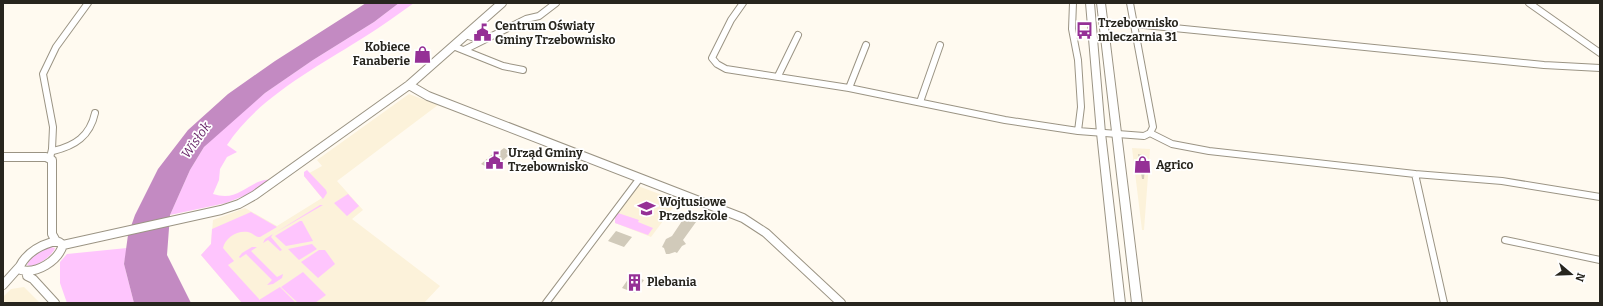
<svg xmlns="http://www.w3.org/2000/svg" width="1603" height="306" font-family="Bitter,serif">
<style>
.built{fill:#fcf2da}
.green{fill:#fec5fd}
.water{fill:#c38ac2}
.building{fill:#d1caba}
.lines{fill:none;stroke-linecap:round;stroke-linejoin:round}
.minor-casing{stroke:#9b9484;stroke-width:8}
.tertiary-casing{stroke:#9b9484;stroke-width:10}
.secondary-casing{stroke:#9b9484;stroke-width:2}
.minor{stroke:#fff;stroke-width:6}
.tertiary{stroke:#fff;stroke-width:8}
.secondary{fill:#fff;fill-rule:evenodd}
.labels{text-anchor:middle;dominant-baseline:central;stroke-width:3.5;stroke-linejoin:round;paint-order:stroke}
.poi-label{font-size:12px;font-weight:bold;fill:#27251e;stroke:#fff;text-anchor:start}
.water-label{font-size:13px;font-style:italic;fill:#652266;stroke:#fff}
</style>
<rect width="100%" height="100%" fill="#fffaf0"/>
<!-- built -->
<path class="built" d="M409,94L438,105L337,181L363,210L352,219L440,286L424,303H242L201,255L211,244L213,220L245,208L277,226L322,198L304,176L322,166L317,160Z
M1132,148L1150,149L1144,230H1142Z
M638,186L678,201L651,237L615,223V216Z
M24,287L40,303H3V297L11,289Z"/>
<!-- green -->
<path class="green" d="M399,3H414C398,14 382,26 366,36C319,66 258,97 227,145L237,152L227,157L220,169L219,180L213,194C217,195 221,196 225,196C242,196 255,178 270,180L251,193L226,203L170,215L190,170L204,147L226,126L265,93L313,60L374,22Z
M307,170L326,190L327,193L323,199L304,176V172Z
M348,194L359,206L347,216L334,203Z
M320,205H323L273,234L271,237L282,250L280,251L268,240L263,243L265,239Z
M251,212L277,227L260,237C255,237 253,233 248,232C237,230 225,238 223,248L234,261L228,265L259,299V300L280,287L296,303H242L201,255L211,244L212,229Z
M618,213L639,220L638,222L653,228L648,235L615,223V216Z
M300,221H302L313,241L286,246L275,236Z
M312,244L317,249L299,260L288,249Z
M51,247L55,248C53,255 38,266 30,266L27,265C30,257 43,248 51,247Z
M252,247H257L251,251L277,277L283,274L282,278L273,284L267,285L272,280L246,254L240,258L239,257L242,253Z
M127,248L124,264L134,303H67L60,283V262L67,254Z
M319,250H325L335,264L318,278L301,262Z
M303,272L326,295L315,303H298L281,287Z"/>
<!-- water -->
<path class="water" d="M366,3H399L374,22L313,60L265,93L204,147L190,170L170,215L167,255L191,303H134L124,264L128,235L135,215L158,169L188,130L228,94L275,61Z"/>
<!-- building -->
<path class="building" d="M504,148L509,151L506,154L509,155L493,170L481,164L497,150L500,151Z
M1138,154L1146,156L1144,179H1142Z
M688,217L695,219L694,222H696L683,240L686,244L682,246L677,253L675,252L669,254H666L664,248L662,247L666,239L672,236L684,218L687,219Z
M616,231L632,237L624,247L608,241Z
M631,275L644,280L635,293L622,288Z"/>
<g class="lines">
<defs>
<path id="minor" d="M743,3L731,20L712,58L717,64L726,69L849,88L1005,120L1078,131L1144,136L1150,133L1153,127L1130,3
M1073,3L1072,29L1078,60L1081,107L1078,131
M1529,3L1600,53
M1134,24L1544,65L1600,68
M465,35L482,40
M453,46L503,66L523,70
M464,50L526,19L539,16L556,3
M778,76L798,35
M849,88L866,45
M920,102L940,45
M1150,133L1172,144L1209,151L1415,174L1502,181L1600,197
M53,151C75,146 90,136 95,113
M50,158L52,149L53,127L43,74L56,47L88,3
M1415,174L1444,303
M1505,240L1600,260
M546,303L640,178"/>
<path id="tertiary" d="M409,85L428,96L743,218L766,233L841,303
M3,157H46L52,160V234L56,241
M52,242H59L63,245C58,261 37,274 21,270L20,266C26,254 39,246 52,242Z
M63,245L221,210L239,204L255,195L409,85L502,3
M27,272V276L33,279L55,303
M3,285L20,266"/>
<path id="secondary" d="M1086,3H1094L1105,133L1125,303H1115L1097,133Z
M1097,3H1105L1142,303H1132Z"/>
</defs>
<!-- minor casing -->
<use href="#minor" class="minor-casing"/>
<!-- tertiary casing -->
<use href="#tertiary" class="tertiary-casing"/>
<!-- secondary casing -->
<use href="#secondary" class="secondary-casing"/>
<!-- minor -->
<use href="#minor" class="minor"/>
<!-- tertiary -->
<use href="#tertiary" class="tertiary"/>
<!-- secondary -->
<use href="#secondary" class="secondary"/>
</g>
<!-- icons -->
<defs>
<symbol id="bus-bare" viewBox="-9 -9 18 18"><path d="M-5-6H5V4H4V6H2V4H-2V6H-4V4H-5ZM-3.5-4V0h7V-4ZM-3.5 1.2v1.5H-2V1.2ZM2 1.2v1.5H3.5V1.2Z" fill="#953096" stroke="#fff" stroke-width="2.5" paint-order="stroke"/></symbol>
<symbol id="civic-bare" viewBox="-9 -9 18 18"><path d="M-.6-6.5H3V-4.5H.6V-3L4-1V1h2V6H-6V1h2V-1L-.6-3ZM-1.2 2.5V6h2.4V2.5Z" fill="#953096" stroke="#fff" stroke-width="2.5" paint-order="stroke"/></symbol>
<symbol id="shop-bare" viewBox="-9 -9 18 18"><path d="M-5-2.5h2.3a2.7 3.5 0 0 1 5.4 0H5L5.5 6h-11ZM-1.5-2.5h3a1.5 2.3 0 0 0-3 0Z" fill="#953096" stroke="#fff" stroke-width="2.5" paint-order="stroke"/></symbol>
<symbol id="school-bare" viewBox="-9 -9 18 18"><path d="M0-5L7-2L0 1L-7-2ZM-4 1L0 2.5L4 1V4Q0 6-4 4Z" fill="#953096" stroke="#fff" stroke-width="2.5" paint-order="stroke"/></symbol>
<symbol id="building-bare" viewBox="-9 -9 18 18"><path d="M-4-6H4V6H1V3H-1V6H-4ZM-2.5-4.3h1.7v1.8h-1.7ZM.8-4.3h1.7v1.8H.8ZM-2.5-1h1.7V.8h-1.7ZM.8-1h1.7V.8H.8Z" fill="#953096" stroke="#fff" stroke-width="2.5" paint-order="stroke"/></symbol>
</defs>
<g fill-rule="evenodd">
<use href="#bus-bare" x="1072" y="18" width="25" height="25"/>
<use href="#civic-bare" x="470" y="20" width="25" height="25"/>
<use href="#shop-bare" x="410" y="42" width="25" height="25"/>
<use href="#civic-bare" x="482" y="148" width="25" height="25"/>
<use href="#shop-bare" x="1130" y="152" width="25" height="25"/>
<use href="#school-bare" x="634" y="196" width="25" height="25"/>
<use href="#building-bare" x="622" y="270" width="25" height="25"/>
</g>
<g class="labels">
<!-- poi labels -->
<g class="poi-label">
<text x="1098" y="23">Trzebownisko<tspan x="1098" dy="14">mleczarnia 31</tspan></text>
<text x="495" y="26">Centrum Oświaty<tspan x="495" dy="14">Gminy Trzebownisko</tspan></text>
<text x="410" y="47" text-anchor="end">Kobiece<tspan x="410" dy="14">Fanaberie</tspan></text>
<text x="508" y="153">Urząd Gminy<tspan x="508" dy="14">Trzebownisko</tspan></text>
<text x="1156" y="165">Agrico</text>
<text x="659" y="202">Wojtusiowe<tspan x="659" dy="14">Przedszkole</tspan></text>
<text x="647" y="282">Plebania</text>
</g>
<!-- water labels -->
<g class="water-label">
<text transform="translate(196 140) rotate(-55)">Wisłok</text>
</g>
</g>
<!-- border -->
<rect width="1603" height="306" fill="none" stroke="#27251e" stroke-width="8"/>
<!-- north arrow -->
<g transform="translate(1571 274) rotate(109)" stroke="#ffffff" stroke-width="3" paint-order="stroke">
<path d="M0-3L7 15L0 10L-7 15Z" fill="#27251e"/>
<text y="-6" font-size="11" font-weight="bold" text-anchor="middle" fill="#27251e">N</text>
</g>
</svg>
